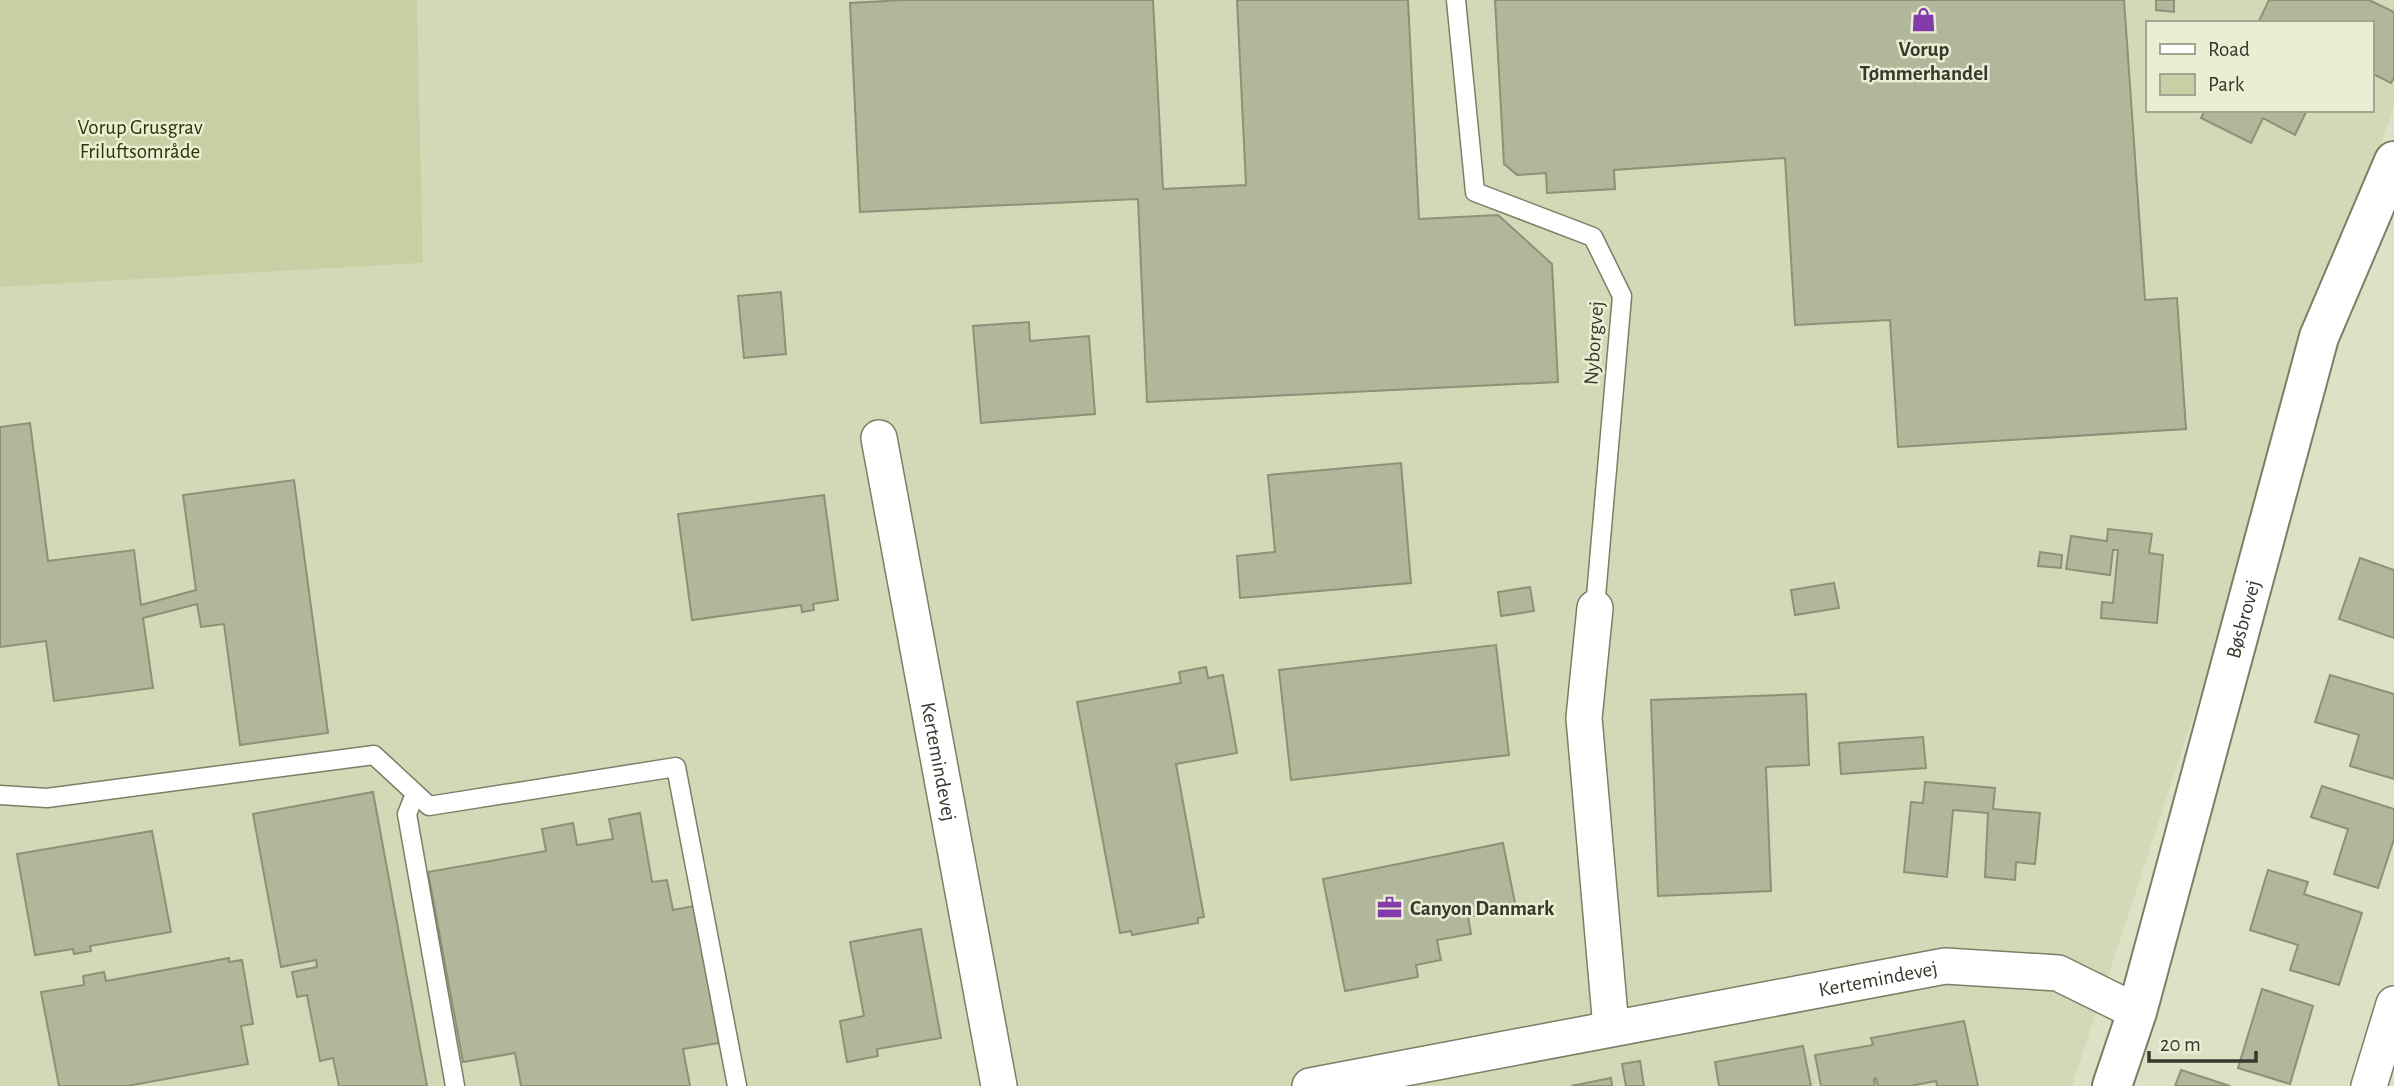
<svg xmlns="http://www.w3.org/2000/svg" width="2394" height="1086" font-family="'Alegreya Sans',sans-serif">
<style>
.built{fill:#d2d9b6;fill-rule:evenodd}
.green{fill:#c7d0a4}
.building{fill:#b1b79b;stroke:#8c9177;stroke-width:2}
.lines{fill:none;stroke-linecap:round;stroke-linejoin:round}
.lane-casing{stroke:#7a7f66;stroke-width:21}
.street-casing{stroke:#7a7f66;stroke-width:38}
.secondary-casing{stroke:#7a7f66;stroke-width:42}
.lane{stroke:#fff;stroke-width:18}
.street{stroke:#fff;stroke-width:35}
.secondary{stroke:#fff;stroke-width:38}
.labels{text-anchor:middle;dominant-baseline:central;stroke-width:5;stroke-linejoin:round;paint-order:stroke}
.poi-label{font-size:21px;font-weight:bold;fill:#37392e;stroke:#e9efd3}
.park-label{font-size:21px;fill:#2e3407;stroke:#e9efd3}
.street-label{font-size:21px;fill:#37392e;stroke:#e9efd3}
</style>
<rect width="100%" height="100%" fill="#dce2c6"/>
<!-- built -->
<path class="built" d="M417,0H2394V105L2072,1086H0V287L423,263ZM2147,23H2371V110H2147Z"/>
<!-- green -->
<path class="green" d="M0,0H417L423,263L0,287Z"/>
<!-- building -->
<path class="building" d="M904,0H1153L1163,189L1246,185L1237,0H1408L1419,219L1498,215L1552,264L1558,382L1147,402L1138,199L860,212L850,3Z
M1495,0H2124L2145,300L2177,298L2186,429L1898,447L1890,320L1795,325L1785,158L1614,170L1615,189L1547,193L1546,173L1517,175L1504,164Z
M2156,0H2174V12L2156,10Z
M2269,0H2369L2394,12V78L2391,83L2371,73V23H2258Z
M2205,110H2307L2295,135L2263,118L2251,143L2201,118Z
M781,292L786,354L744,358L738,296Z
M1029,322L1030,341L1089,336L1095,414L981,423L973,326Z
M30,423L48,561L134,550L141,605L196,590L183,495L294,480L328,733L240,745L224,624L201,627L197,604L143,618L153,688L54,701L46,641L0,647V427Z
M1401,463L1411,583L1240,598L1237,556L1275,552L1268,475Z
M824,495L838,600L813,604L814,610L802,612L801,605L692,620L678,514Z
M2108,529L2152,534L2149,553L2163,555L2157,623L2101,618L2102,602L2113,603L2118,550H2113L2110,575L2066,569L2071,536L2107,541Z
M2040,552L2062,555L2061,568L2038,566Z
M2360,558L2394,570V638L2339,619Z
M1834,583L1839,608L1795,615L1791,590Z
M1530,587L1534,611L1501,616L1498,592Z
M1496,645L1509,755L1291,780L1279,670Z
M1206,667L1208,678L1223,675L1237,753L1176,764L1204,917L1198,918V923L1132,935L1131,931L1120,933L1077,702L1181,683L1179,672Z
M2330,675L2394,694V779L2350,766L2359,735L2315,722Z
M1806,694L1809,765L1766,767L1771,891L1658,896L1651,700Z
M1923,737L1926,768L1841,774L1839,743Z
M1925,782L1995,788L1993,809L2040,813L2035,864L2016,862L2015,880L1985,877L1988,813L1953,810L1947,877L1904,872L1911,802L1923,803Z
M2322,786L2394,809V839L2378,888L2334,874L2348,829L2311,817Z
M373,792L427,1086H339L333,1058L320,1061L307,995L297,997L292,972L317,967L316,960L281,967L253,814Z
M640,813L652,882L667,880L673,910L694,906L719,1043L683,1049L690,1086H521L515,1053L463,1062L428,872L546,851L542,829L573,823L577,845L613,839L609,819Z
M152,831L171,932L90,946L91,951L74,954L73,949L35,955L17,854Z
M1503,843L1516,908L1468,917L1471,934L1437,940L1441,960L1416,965L1418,977L1345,991L1323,879Z
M2268,870L2308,882L2304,894L2362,913L2339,985L2290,970L2298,945L2250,930Z
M921,929L941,1038L877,1049L878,1056L847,1062L840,1021L864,1016L850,942Z
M229,958V962L242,960L253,1024L241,1026L248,1064L127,1086H59L41,992L84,985L83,976L104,972L106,981Z
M2262,989L2313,1006L2290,1084L2238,1068Z
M1964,1021L1978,1086H1937L1936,1081L1910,1086H1878L1876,1078L1874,1079L1875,1086H1821L1815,1055L1873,1045L1871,1038Z
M1803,1046L1811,1086H1719L1715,1062Z
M1640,1061L1644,1086H1626L1622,1064Z
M2181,1070L2230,1086H2175Z
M1611,1078L1612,1086H1571Z"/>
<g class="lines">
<defs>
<path id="lane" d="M1456,0L1475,192L1593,237L1622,296L1595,608
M415,794L407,814L455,1086
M0,795L47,798L374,755L429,806L676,767L737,1086"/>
<g id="street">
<path id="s1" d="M879,438L999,1086"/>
<path d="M1595,608L1584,718L1611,1028"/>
<path id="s2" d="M1310,1086L1945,966L2058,973L2137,1012"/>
<path d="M2369,1086L2394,1004"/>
</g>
<g id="secondary">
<path id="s3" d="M2112,1086L2137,1012L2319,337L2394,161"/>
</g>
</defs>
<!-- lane casing -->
<use href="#lane" class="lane-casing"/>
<!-- street casing -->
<use href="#street" class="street-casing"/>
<!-- secondary casing -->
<use href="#secondary" class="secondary-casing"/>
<!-- lane -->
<use href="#lane" class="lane"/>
<!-- street -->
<use href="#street" class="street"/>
<!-- secondary -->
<use href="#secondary" class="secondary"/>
</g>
<!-- icons -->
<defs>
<symbol id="shop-bare" viewBox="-9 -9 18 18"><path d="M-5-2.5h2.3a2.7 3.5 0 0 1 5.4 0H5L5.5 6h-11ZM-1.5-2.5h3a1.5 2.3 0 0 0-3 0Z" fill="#853aab" stroke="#e9efd3" stroke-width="2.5" paint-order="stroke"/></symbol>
<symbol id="office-bare" viewBox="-9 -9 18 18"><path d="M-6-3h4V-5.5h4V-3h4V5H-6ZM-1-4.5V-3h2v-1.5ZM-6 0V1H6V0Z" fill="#853aab" stroke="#e9efd3" stroke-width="2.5" paint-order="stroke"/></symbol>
</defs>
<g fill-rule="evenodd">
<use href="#shop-bare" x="1906" y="2" width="35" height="35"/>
<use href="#office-bare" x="1372" y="890" width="35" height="35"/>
</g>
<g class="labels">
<!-- poi labels -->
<g class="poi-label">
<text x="1924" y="49">Vorup<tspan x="1924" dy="24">Tømmerhandel</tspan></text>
<text x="1410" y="908" text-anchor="start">Canyon Danmark</text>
</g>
<!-- park labels -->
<g class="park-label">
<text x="140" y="127">Vorup Grusgrav<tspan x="140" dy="24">Friluftsområde</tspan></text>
</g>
<!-- street labels -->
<g class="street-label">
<text transform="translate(1594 343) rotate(-86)">Nyborgvej</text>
<text stroke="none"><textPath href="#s3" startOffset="485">Bøsbrovej</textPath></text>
<text stroke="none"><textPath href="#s1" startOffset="329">Kertemindevej</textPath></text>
<text stroke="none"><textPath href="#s2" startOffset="578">Kertemindevej</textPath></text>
</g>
</g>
<!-- legend -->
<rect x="2146" y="21" width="228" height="91" fill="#e9efd3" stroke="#a2a691" stroke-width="2"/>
<rect x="2160" y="44" width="35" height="10" fill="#ffffff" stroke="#a2a691" stroke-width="2"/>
<text x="2208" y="56" font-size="21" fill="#37392e">Road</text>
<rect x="2160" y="74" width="35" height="21" fill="#c7d0a4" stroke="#a2a691" stroke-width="2"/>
<text x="2208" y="91" font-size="21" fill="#37392e">Park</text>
<!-- scale -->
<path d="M2149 1051v10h107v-10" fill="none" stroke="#37392e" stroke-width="3.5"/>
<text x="2160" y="1051" font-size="21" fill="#37392e" stroke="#e9efd3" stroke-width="5" paint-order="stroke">20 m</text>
</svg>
